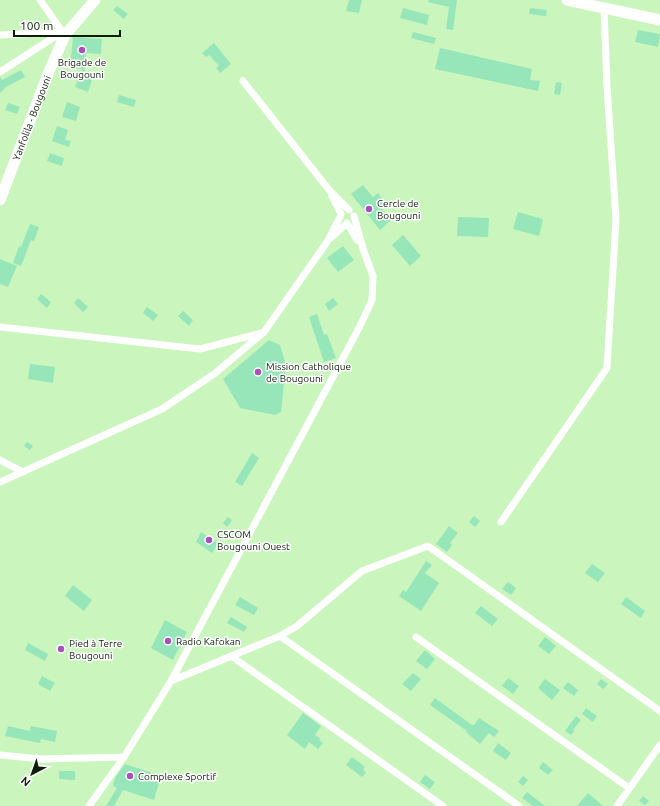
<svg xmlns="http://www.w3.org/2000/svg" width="660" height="806" font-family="Ubuntu,sans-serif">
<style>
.building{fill:#97e6b9}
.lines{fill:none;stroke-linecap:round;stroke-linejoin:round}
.minor{stroke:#fff;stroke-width:7}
.primary{stroke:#fff;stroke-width:11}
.poi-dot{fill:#a751be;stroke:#fff;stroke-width:1.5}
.labels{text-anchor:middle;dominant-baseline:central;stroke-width:3;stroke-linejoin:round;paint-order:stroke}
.poi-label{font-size:10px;fill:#0d1d08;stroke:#fff;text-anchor:start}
.street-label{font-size:10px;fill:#0d1d08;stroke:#fff}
</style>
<rect width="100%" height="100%" fill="#caf5bd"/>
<!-- building -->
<path class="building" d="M349,0H362L359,13L346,11Z
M429,0H457L453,30L446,29L449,7L428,2Z
M117,6L128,14L124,19L113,10Z
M403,8L429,15L427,25L400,18Z
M530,8L547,10L546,16L529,14Z
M638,30L660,34L658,47L635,42Z
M413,32L436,38L434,44L411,38Z
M73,37L102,39L101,54L86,53L84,77L92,80L88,92L75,87L82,69L70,68Z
M214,43L231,64L220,73L216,68L219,66L209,55L206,57L202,53Z
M440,48L532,69L530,80L540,81L538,91L435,69Z
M21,70L25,77L6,87L0,93V77L2,80Z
M556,82L562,83L560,95L554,94Z
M119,95L136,100L134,107L117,102Z
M67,102L80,107L76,121L62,117Z
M8,103L20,107L17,114L5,110Z
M57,126L68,130L65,140L71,141L69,147L52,141Z
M50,153L64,158L62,166L47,161Z
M363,185L373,197L378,193L386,204L381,208L391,220L380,230L351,194Z
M518,212L543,219L539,236L513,229Z
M458,217L489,218L488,237L457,236Z
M30,224L39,227L34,241L31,240L21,266L13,263L19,246L21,247Z
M403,235L421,256L410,266L392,245Z
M343,246L354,260L338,272L327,258Z
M0,259L17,266L8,287L0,284Z
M41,294L51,302L47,308L37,299Z
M78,298L88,307L83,312L74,303Z
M333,298L338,304L329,311L325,304Z
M147,307L158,315L153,321L143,313Z
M183,311L193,320L189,326L178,316Z
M317,314L324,335L327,334L336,358L324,362L309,317Z
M269,340L280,345L286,365L281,412L275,415L240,408L223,379Z
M30,364L55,367L53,383L28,379Z
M27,442L33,446L30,450L24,446Z
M252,453L259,458L242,486L235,482Z
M474,516L480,521L475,527L469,522Z
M228,517L232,520L227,527L223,523Z
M449,526L458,533L450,543L452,545L447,552L436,544Z
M201,532L218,543L212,553L196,542Z
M426,561L432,565L425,573L439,583L421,611L399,596L403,590L406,592Z
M592,564L605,573L598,582L585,573Z
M508,582L516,588L511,595L502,589Z
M73,585L92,600L84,611L65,596Z
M240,597L258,608L254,615L235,605Z
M626,597L645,611L641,618L621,604Z
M481,606L498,619L492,626L475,613Z
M231,617L247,627L244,632L227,623Z
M165,620L187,632L173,660L151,648Z
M545,637L556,646L549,654L538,646Z
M28,643L48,654L45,661L25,650Z
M425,650L435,659L427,669L416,661Z
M413,673L421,679L411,691L402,684Z
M42,676L55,683L50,691L38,684Z
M508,678L519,686L513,694L502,686Z
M545,679L560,690L552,700L538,688Z
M601,679L608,684L603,689L597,684Z
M568,682L578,690L574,696L563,688Z
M435,698L472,725H474L479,718L499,731L494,737L489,733L480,744L466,732L467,731L430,705Z
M586,708L597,716L593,722L582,714Z
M303,713L321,726L315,735L320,738L319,740L323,743L318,749L309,742L305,749L287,735Z
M576,716L581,720L573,730L574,731L571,735L565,731Z
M8,726L30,731L31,726L57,731L55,742L41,739L40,743L5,736Z
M498,743L511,753L506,760L493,751Z
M352,757L365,767L363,770L366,773L362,777L346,765Z
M543,762L553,770L548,775L539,768Z
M125,764L161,776L154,800L123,790L114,806H106L117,788L113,786L115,778Z
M59,771H75V780L59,779Z
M425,775L435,782L430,789L420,782Z
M523,776L528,780L523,786L518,782Z
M527,792L545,806H533L522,798Z
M588,793L603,806H577Z
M643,796L649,801L645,805L639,801Z"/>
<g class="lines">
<!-- minor -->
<path class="minor" d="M40,0L64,34
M0,35L62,32
M0,72L62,32
M243,81L330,191L349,210
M332,196L341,214
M331,238L347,223L357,240
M0,327L200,349L261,333
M0,460L23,472
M0,482L162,409L214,374L264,332L327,242L340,217
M501,522L607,368L616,220L607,86L604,9
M280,636L519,806
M416,637L629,788
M231,656L443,806
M171,681L280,636L297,626L362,571L428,546L660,711
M0,755L41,759L124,757
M89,806L124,757L171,681L360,326L372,300L373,276L363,249L354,216
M617,806L660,745"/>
<!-- primary -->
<g class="primary">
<path d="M567,0L660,20"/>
<path id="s1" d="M0,200L50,69L65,35L95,0"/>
</g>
</g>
<!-- markers -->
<g class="poi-dot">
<circle cx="82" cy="50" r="4"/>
<circle cx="369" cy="209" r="4"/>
<circle cx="258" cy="372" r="4"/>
<circle cx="209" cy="540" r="4"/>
<circle cx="168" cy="641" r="4"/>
<circle cx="61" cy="649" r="4"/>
<circle cx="130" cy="776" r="4"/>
</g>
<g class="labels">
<!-- poi labels -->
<g class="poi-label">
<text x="82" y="62" text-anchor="middle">Brigade de<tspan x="82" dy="12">Bougouni</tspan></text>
<text x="377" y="203">Cercle de<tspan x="377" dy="12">Bougouni</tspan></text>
<text x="266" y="366">Mission Catholique<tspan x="266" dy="12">de Bougouni</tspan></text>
<text x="217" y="534">CSCOM<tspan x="217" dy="12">Bougouni Ouest</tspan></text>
<text x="176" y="641">Radio Kafokan</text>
<text x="69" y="643">Pied à Terre<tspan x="69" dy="12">Bougouni</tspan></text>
<text x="138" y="776">Complexe Sportif</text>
</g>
<!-- street labels -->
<g class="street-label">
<text stroke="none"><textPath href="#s1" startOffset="88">Yanfolila - Bougouni</textPath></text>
</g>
</g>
<!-- north arrow -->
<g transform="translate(32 774) rotate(221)" stroke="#ffffff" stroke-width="3" paint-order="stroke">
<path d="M0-3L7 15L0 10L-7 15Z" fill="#0d1d08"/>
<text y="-6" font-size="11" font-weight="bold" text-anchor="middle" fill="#0d1d08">N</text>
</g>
<!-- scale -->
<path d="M14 30v6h106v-6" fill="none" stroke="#0d1d08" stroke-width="2"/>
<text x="20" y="30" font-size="12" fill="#0d1d08" stroke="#ffffff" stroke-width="3" paint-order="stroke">100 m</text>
</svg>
